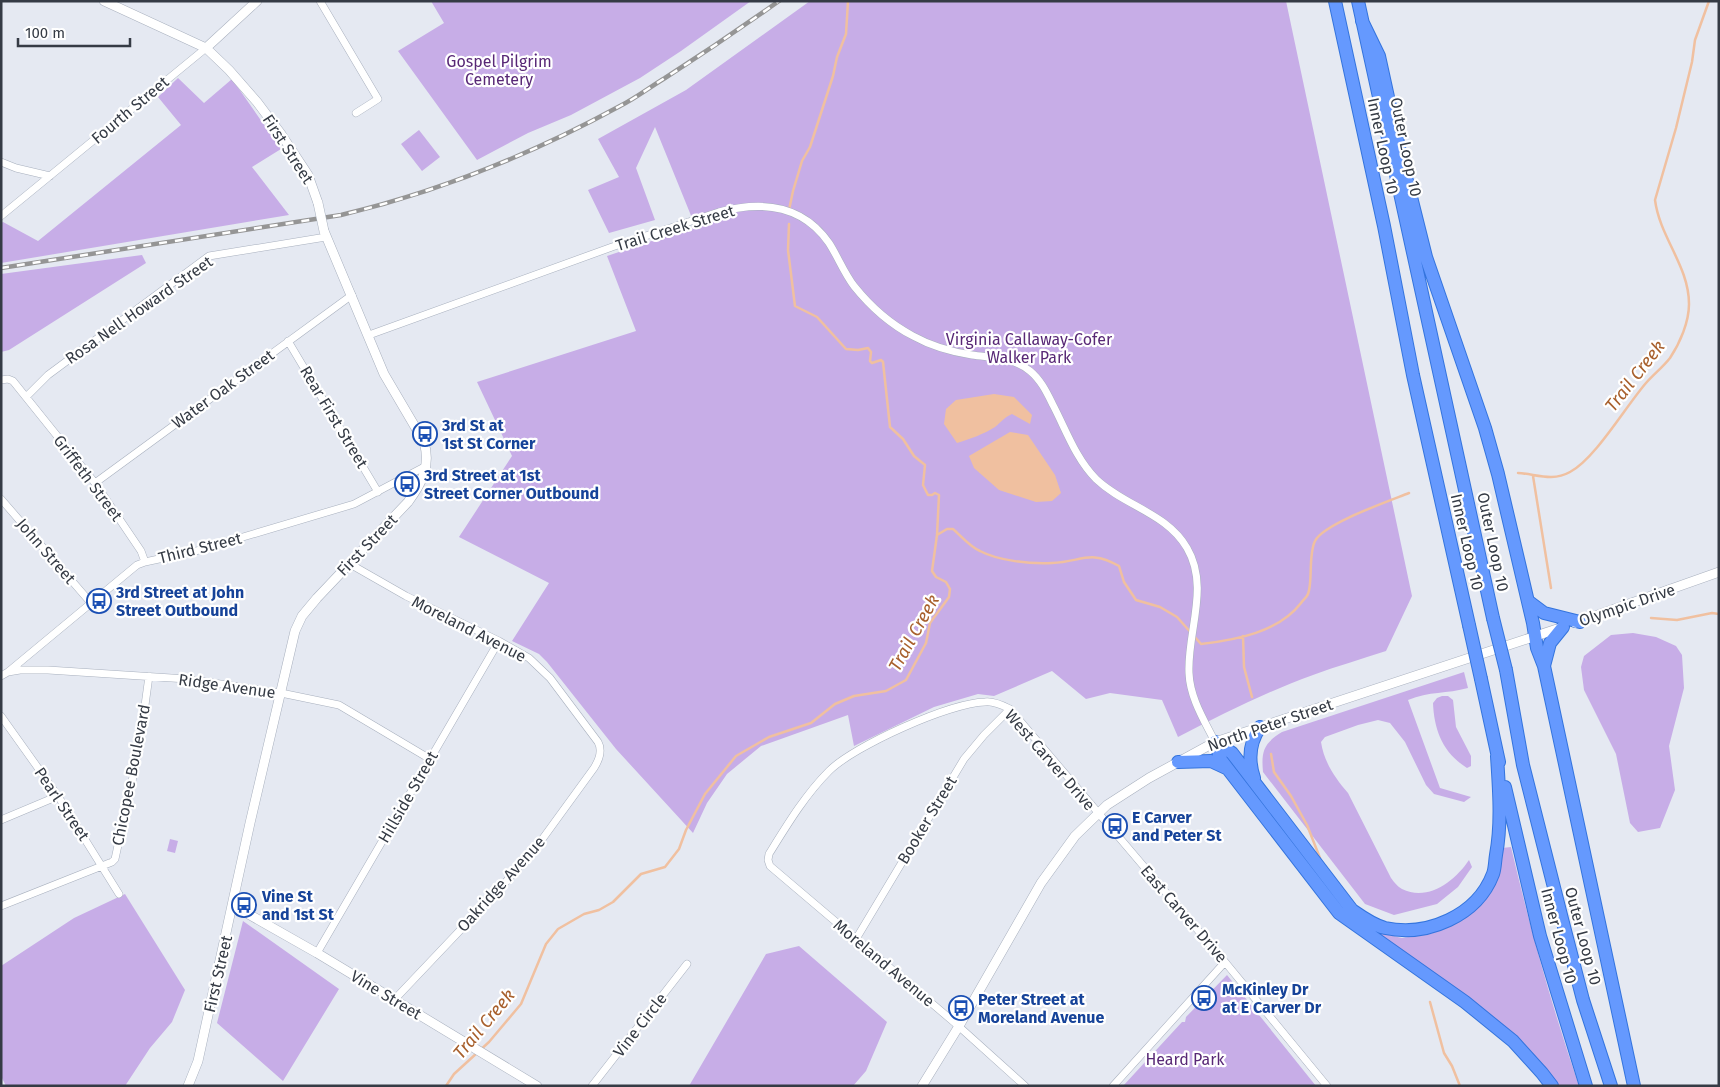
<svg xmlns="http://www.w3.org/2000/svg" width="1720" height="1087" font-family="'Fira Sans',sans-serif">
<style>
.green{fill:#c7ade7}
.water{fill:#f0c0a0}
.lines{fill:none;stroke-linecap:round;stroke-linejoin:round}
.stream{stroke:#f0c0a0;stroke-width:2.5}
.minor-casing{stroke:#a8b0be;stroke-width:8}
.tertiary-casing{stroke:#a8b0be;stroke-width:10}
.motorway-casing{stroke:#3474dd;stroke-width:14}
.minor{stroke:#fff;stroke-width:7}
.tertiary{stroke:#fff;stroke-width:9}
.motorway{stroke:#6599fe;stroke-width:12}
.rail-casing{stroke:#959595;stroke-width:4.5}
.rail{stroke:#fff;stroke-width:2.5;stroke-dasharray:8;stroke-linecap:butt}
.tertiary-bridge-casing{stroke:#a8b0be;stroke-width:10;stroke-linecap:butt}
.motorway-bridge-casing{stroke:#3474dd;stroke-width:14;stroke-linecap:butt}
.tertiary-bridge{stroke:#fff;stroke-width:9}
.motorway-bridge{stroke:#6599fe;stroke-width:12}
.labels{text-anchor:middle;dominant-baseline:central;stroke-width:4.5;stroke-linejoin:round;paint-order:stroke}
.park-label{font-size:16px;fill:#582876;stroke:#fff}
.street-label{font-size:16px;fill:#353b45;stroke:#fff}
.transit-label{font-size:16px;font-weight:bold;fill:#164399;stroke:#fff;text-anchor:start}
.water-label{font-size:18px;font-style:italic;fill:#a8602d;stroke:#fff}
</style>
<rect width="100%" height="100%" fill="#e5e9f2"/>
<!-- green -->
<path class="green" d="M431,1H751L681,51L640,78L571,115L528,133L477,160L398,51L444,23Z
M810,1H1286L1412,596L1386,651C1362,659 1337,666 1313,675C1266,692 1222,714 1178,737L1162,700L1110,693L1086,699L1052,671L994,696L978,694L934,707L854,746L848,715L761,746L727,774L707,803L693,833L616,749L547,662L539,654L512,641L549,583L459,537L512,456L477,382L636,331L607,256L735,213L733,204L692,218L655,127L636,168L655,220L609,233L588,190L619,177L598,139L686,90Z
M178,78L204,103L232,79L281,149L252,167L289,215L1,263V223L3,222L38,241L181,125L158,97Z
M419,130L440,157L422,171L401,144Z
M142,255L146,263L9,350L1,352V274Z
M1633,633L1656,637L1676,646L1682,655L1684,688L1669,746L1675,790L1660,828L1638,832L1630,823L1616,754L1584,690L1581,667L1584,656L1611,635Z
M1464,672L1468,688C1447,694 1429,691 1408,700L1440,788L1471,797L1464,802L1434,794L1426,785L1405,742L1390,723L1378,720L1358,725L1325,737L1321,742C1324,762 1335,778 1348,793L1391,878C1394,882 1398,887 1402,889C1428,902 1455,881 1469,860L1472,867L1458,887L1437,904L1394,915L1365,904L1263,772C1261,751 1264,743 1282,732Z
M1442,696H1448L1453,700L1456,727L1471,756V766L1467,768C1443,753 1434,730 1433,703L1437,698Z
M170,839L178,841L175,853L167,851Z
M1511,847C1530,928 1552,1007 1579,1086H1558L1547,1071L1371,931L1402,938L1433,933L1457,922L1469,915L1502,848Z
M125,894L185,990L172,1022L150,1048L125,1086H6L1,1076V966L74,918Z
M243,921L339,989L283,1081L217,1023Z
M799,946L887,1022L866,1071L853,1086H689L766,954Z
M1227,975L1316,1086H1123L1182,1022H1185L1186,1017Z"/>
<!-- water -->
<path class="water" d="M994,394L1014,397L1032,415L1030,424L1012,414C1005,417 1001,422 995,427C984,434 970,439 957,443L944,424L946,409L956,400Z
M1010,432L1028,435L1055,475L1061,493L1052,501L1036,502L999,490L974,468L969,456Z"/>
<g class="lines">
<!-- stream -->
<path class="stream" d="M789,210L793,191L802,161L810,147L833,76L837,57L846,34L848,1
M1518,473C1536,474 1552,482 1570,472C1595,459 1626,406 1646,383C1654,374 1663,367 1670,358C1680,343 1689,322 1689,304C1689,266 1660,238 1655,200L1676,128L1692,62L1695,40L1709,1
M1533,476L1551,588
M937,535L947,529H953C961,536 970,547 980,551C999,561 1030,564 1052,563C1082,562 1089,549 1119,566L1124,582L1136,600L1160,607L1177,617L1201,644C1236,640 1279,632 1301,603C1303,600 1307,597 1308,594C1313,582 1308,555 1315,541C1323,524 1389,501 1409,493
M1651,618L1677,620L1712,613L1719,614
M1243,636L1244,667L1252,697
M1271,754L1274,772L1291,796L1307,825L1320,858
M1430,1002L1444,1053L1452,1066L1460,1086
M446,1086L454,1074L489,1042L521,1004L546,944L558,929L584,914L599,910L613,902L641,874L665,867L679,849L686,830L705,794L736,756L769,737L811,723L835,704L854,696L886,691L906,680L926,643L930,623L949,597L950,589L946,582L936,577L932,571L937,535L939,495L935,493L932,495H928L923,485L925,465L914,456L903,439L890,427L883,362L881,360L872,363L870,361L871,352L868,348L858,350L846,349L817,317L795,306L788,250L789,224"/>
<defs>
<path id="minor" d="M320,1L378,99L356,113
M1,162L16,168L50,176
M1,216L206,48
M369,335L612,247L719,212C760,201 802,204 829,243C838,257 844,273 854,286C870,306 890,324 913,336C931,346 952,352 972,355C993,358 1013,357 1030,371C1041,380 1047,393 1053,405C1066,430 1076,459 1096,479C1124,506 1167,513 1187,548C1210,587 1187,632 1189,673C1190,698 1204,720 1215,742
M288,341L378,492
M1,380L8,379L13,381L95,483L141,551L145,562
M26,397L48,375L209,256L326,237
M95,483L352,295
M1,499L91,603
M350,564L406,596L499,641L529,658L550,678L598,742C603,751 599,760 594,768L538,845L504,884L394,1000
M8,672L20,670H48L187,679L281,693L339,705L430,759
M1,676L8,672L137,565L145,562L196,551L354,504L426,466
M1,716L58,796L119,894
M1,820L58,796
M1,906L112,862L115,859L139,749L149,676
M856,939L964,759L984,735L1010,709
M317,953L499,641
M592,1086L687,964
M1025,1086L955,1023L770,866L768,860L769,854C787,825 805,795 829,771C854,746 949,703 985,702C993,701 1002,705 1010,709L1225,962L1327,1086
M1113,1086L1225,962"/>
<path id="tertiary" d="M104,1L206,48L229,70L257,102L281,134L308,175L318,203
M206,48L257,1
M1575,623L1719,572
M233,908L243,911L317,953L537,1086
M188,1086L198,1061L250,823L295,631L302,616L317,598L408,502C422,483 431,466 424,442L384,374L324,231
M922,1086L959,1026L1041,883L1075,836L1107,805L1149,778L1215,742L1563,627"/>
<path id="motorway" d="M1335,1L1384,226L1413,375L1469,625
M1358,1L1493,618
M1362,21L1379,56L1402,161L1426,257L1485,428L1498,474L1533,623L1537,648L1544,666L1634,1086
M1528,601L1544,613L1580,622
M1544,666L1550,643L1563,627
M1506,670L1523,765L1562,919L1583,1000L1611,1086
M1481,679L1499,762
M1215,742L1232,753L1352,910C1362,917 1373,925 1385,928C1427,937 1477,916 1493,874C1495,869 1495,861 1496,855C1502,822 1499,789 1497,756
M1215,742L1221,760L1339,913L1465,1002L1513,1041L1542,1073L1552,1086
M1178,762L1211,761L1226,768
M1254,778C1248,760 1249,743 1260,727
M1505,787L1540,936L1586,1086"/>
</defs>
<!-- minor casing -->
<use href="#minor" class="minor-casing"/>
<!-- tertiary casing -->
<use href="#tertiary" class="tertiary-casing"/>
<!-- motorway casing -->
<use href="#motorway" class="motorway-casing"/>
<!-- minor -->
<use href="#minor" class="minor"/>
<!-- tertiary -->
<use href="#tertiary" class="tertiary"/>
<!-- motorway -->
<use href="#motorway" class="motorway"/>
<defs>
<path id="rail" d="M1,268L341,215C438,192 532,154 620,106C636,98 650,87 665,78C704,53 741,28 779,1"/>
</defs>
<!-- rail casing -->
<use href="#rail" class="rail-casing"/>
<!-- rail -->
<use href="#rail" class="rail"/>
<defs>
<path id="tertiary-bridge" d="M318,203L324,231"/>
<path id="motorway-bridge" d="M1493,618L1506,670
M1469,625L1481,679"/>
</defs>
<!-- tertiary-bridge casing -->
<use href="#tertiary-bridge" class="tertiary-bridge-casing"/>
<!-- motorway-bridge casing -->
<use href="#motorway-bridge" class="motorway-bridge-casing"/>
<!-- tertiary-bridge -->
<use href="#tertiary-bridge" class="tertiary-bridge"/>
<!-- motorway-bridge -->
<use href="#motorway-bridge" class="motorway-bridge"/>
</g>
<!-- icons -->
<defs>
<symbol id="bus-ring" viewBox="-11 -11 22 22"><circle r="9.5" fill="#fff" stroke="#1a4fb4" stroke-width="1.5"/><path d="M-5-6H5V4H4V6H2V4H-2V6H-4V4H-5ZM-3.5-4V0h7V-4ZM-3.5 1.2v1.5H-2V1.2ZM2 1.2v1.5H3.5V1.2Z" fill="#1a4fb4"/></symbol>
</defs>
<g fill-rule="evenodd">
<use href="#bus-ring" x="411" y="420" width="28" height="28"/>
<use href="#bus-ring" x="393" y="470" width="28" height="28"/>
<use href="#bus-ring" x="85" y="587" width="28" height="28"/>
<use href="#bus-ring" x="1101" y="812" width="28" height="28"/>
<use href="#bus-ring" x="230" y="891" width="28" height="28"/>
<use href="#bus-ring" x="1190" y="984" width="28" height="28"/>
<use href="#bus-ring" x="947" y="994" width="28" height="28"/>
</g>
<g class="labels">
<!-- park labels -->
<g class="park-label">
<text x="499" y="61">Gospel Pilgrim<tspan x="499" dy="18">Cemetery</tspan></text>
<text x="1029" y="339">Virginia Callaway-Cofer<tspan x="1029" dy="18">Walker Park</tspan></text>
<text x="1185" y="1059">Heard Park</text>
</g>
<!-- street labels -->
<g class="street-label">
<text transform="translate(130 110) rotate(-40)">Fourth Street</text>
<text transform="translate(1383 146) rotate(78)">Inner Loop 10</text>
<text transform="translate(1406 147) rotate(78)">Outer Loop 10</text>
<text transform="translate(288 149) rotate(57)">First Street</text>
<text transform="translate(675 228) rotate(-17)">Trail Creek Street</text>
<text transform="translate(139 310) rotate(-35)">Rosa Nell Howard Street</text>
<text transform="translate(223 389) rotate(-36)">Water Oak Street</text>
<text transform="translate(334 417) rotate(59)">Rear First Street</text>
<text transform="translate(88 478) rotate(53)">Griffeth Street</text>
<text transform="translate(1467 542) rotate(77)">Inner Loop 10</text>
<text transform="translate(1493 542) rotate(78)">Outer Loop 10</text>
<text transform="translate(367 545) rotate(-46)">First Street</text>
<text transform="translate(200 548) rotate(-14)">Third Street</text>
<text transform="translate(46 551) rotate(49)">John Street</text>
<text transform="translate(1627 605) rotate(-19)">Olympic Drive</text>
<text transform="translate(469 629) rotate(27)">Moreland Avenue</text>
<text transform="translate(227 686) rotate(8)">Ridge Avenue</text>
<text transform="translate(1270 725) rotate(-19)">North Peter Street</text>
<text transform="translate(1050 760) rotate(49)">West Carver Drive</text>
<text transform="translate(131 775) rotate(-79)">Chicopee Boulevard</text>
<text transform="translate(408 797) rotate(-60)">Hillside Street</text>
<text transform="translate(62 804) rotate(56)">Pearl Street</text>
<text transform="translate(927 820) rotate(-59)">Booker Street</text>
<text transform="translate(501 884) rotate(-48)">Oakridge Avenue</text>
<text transform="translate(1184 914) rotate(49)">East Carver Drive</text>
<text transform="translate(1559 936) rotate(75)">Inner Loop 10</text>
<text transform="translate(1583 936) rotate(75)">Outer Loop 10</text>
<text transform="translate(884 963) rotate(40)">Moreland Avenue</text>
<text transform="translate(218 974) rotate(-77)">First Street</text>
<text transform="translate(386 995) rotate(31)">Vine Street</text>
<text transform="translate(640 1025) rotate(-52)">Vine Circle</text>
</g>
<!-- transit labels -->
<g class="transit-label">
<text x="442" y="425">3rd St at<tspan x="442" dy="18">1st St Corner</tspan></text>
<text x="424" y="475">3rd Street at 1st<tspan x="424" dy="18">Street Corner Outbound</tspan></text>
<text x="116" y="592">3rd Street at John<tspan x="116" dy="18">Street Outbound</tspan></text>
<text x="1132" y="817">E Carver<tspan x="1132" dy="18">and Peter St</tspan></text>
<text x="262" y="896">Vine St<tspan x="262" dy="18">and 1st St</tspan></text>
<text x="1222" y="989">McKinley Dr<tspan x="1222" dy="18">at E Carver Dr</tspan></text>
<text x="978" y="999">Peter Street at<tspan x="978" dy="18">Moreland Avenue</tspan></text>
</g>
<!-- water labels -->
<g class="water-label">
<text transform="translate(1635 376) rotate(-52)">Trail Creek</text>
<text transform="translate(914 633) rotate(-61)">Trail Creek</text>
<text transform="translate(484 1024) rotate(-50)">Trail Creek</text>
</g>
</g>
<!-- border -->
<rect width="1720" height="1087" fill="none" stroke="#353b45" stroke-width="5"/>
<!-- scale -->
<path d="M18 38v8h112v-8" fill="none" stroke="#353b45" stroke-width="2.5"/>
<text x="25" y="38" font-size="15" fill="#353b45" stroke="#ffffff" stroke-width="4" paint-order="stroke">100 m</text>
</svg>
